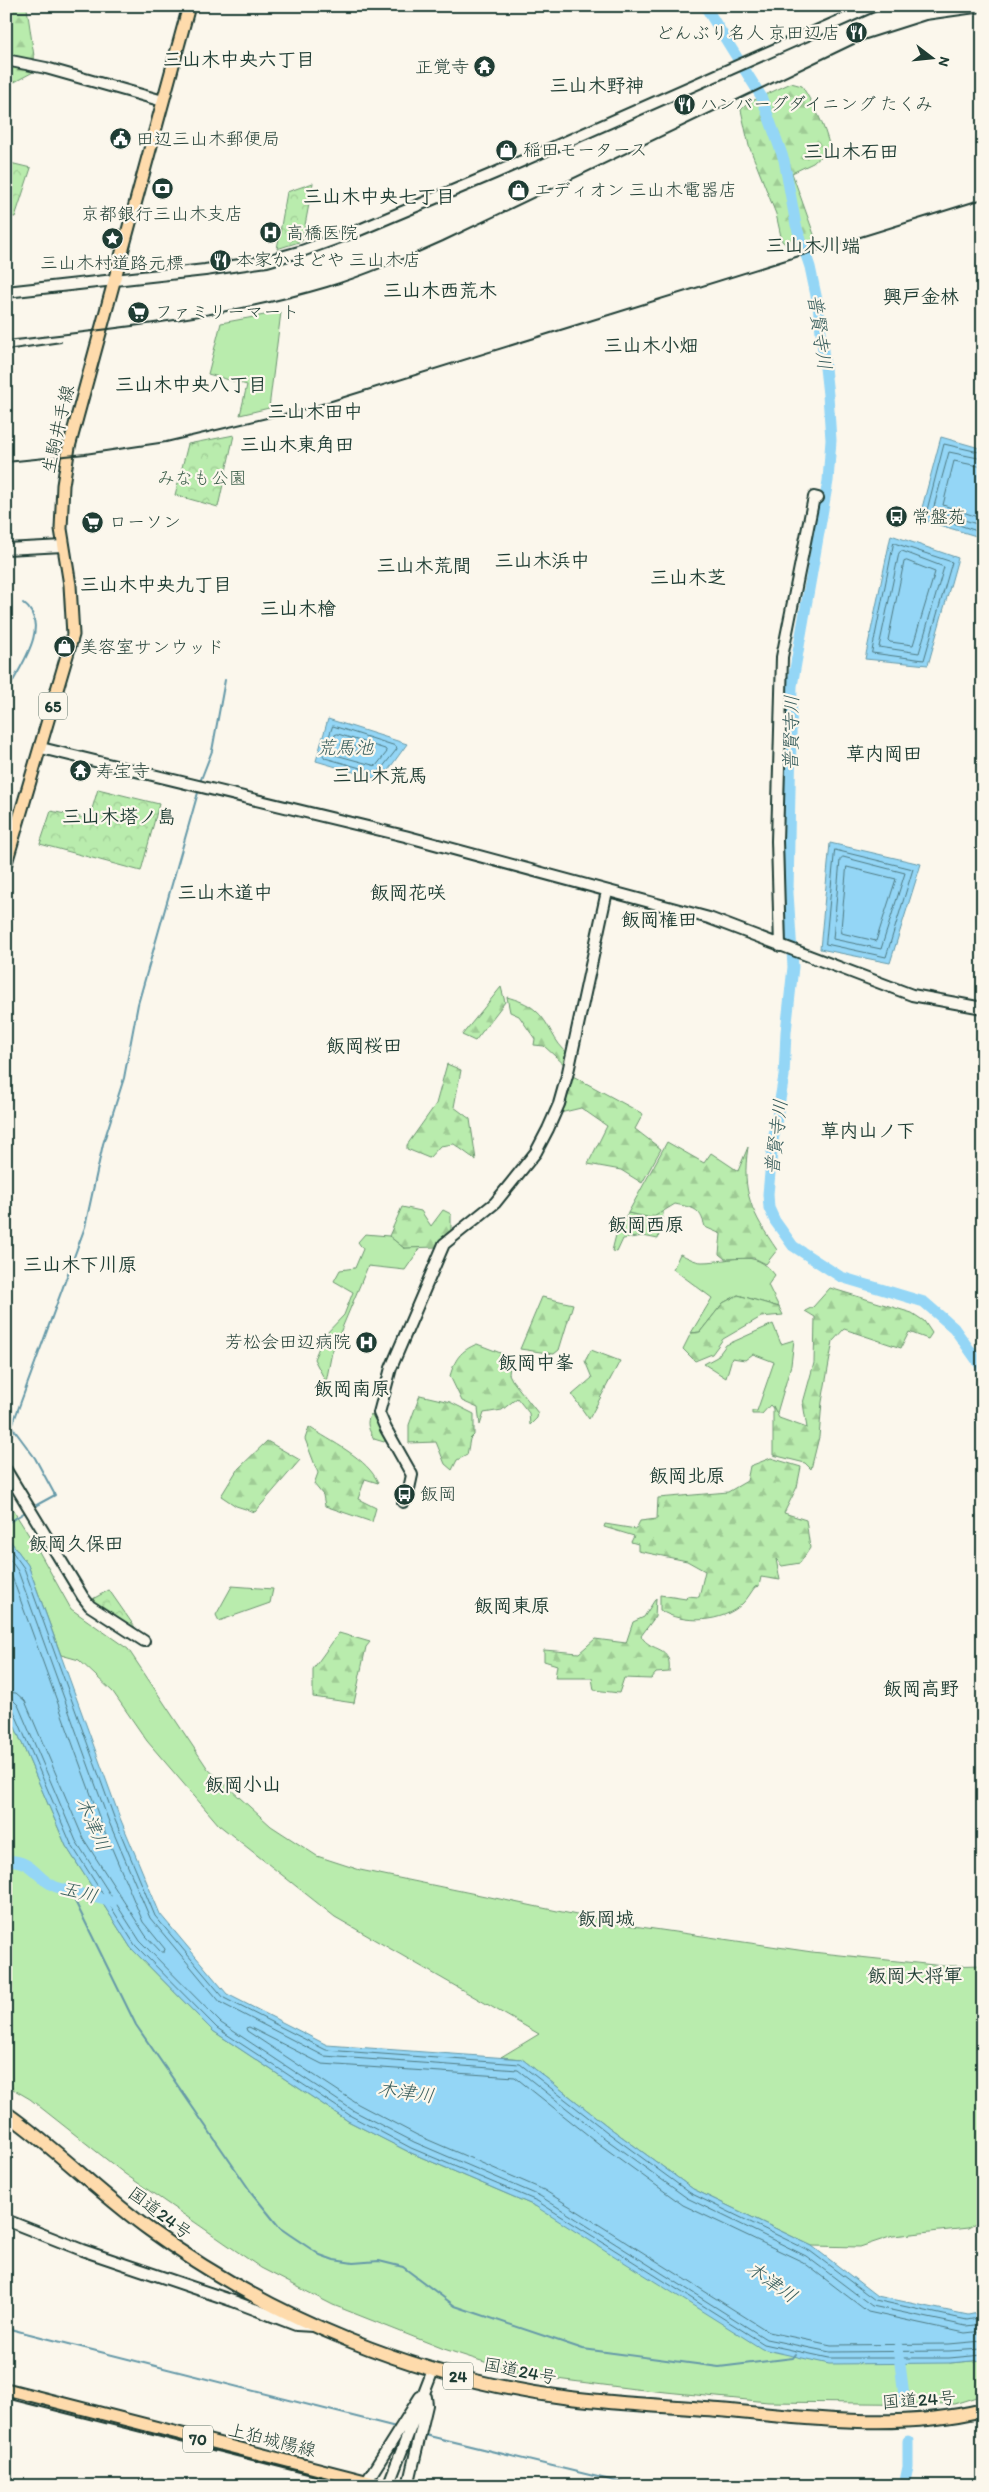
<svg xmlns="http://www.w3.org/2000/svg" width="989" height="2492" font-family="Itim,'Klee One',sans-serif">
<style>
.green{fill:#b9ecad;stroke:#6c9470}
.forest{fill:url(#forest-firs);stroke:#6c9470}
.park{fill:url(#park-crowns);stroke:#6c9470}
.water{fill:#94d6f6;stroke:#6599a8}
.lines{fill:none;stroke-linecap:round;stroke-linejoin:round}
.shore{stroke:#4e7a82;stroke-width:1}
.stream{stroke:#6599a8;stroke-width:2}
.river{stroke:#94d6f6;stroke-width:11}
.secondary-casing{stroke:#1f3d34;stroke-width:14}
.primary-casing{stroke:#1f3d34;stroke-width:15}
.highway-casing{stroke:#1f3d34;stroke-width:16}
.secondary{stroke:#fbf7ec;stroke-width:10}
.primary{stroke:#fedbac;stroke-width:11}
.highway{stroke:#fedbac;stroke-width:12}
.rail{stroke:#1f3d34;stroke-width:2}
.labels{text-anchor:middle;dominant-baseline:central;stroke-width:4.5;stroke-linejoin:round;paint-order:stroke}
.shield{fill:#fbf7ec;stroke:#61756b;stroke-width:1}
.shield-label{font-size:16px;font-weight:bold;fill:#1f3d34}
.poi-label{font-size:18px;fill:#1f3d34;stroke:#fbf7ec;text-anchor:start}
.street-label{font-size:18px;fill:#1f3d34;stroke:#fbf7ec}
.park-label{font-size:18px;fill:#3e604c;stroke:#fbf7ec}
.neighbourhood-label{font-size:19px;font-weight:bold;fill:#1f3d34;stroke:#fbf7ec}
.water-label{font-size:19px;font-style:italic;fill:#365c5b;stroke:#fbf7ec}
</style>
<defs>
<pattern id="forest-firs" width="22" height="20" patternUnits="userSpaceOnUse" patternTransform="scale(1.25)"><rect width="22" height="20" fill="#b9ecad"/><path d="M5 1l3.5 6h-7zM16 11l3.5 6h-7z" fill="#9fcb95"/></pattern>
<pattern id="park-crowns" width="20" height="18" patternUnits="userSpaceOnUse" patternTransform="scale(1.25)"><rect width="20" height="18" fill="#b9ecad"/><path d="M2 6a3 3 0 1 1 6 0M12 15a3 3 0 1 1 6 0" fill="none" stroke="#9fcb95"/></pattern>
</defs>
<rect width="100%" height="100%" fill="#fbf7ec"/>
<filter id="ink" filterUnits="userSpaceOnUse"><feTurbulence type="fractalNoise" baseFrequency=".02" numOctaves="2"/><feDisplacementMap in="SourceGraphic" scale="10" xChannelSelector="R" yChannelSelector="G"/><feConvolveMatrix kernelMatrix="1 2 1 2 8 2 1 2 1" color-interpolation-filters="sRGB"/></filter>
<g filter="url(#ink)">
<!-- green -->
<path class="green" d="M281,312L269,408L240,415L247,385L208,374L221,323Z
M664,1209L658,1239L643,1236L623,1239L617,1252L612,1251L616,1235L628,1213L652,1218Z
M365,1234L389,1236L404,1248L421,1247L405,1270L368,1266L332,1352L326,1382L314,1359L324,1336L344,1315L353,1292L334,1281L340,1270L355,1268L363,1249L358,1242Z
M680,1254C687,1257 695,1262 702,1262C733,1262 754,1247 775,1275L768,1285L779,1307L738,1295L723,1303L700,1332L691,1333L712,1298L673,1269Z
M773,1324L781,1344L794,1340L791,1365L777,1413L770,1405L762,1414H752V1411H757L774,1362L753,1354L745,1360L732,1358L726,1378L704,1364L717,1357L726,1345Z
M6,1499L37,1548L71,1609L128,1649L208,1769L271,1826L317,1856L360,1870L620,1924L812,1952L944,1966L983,1965V2220L968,2228L893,2236L860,2247L812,2246L693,2189L610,2128L522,2059L501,2057L539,2034L335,1917L219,1825L147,1741L113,1692L79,1660L61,1655L28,1565L6,1535Z
M232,1586L273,1589L270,1603L219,1621L216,1615Z
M6,1706L66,1846L131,1948L213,2031L348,2121L409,2152L535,2206L950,2363L983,2360V2395L954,2404L768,2402L635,2389L525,2375L444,2349L333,2305L261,2268L125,2174L30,2099L6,2085Z"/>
<!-- forest -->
<path class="forest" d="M6,7L27,8L35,63L6,57Z
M6,64L35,70V71L7,86L6,90Z
M791,83L802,86C815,108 824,123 830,148L813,163L792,173L816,240L794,252L782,241L776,214L749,146L741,110L748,103Z
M501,987L505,1002L475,1041L462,1035Z
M507,997C517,1000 527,1003 535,1010C550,1022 553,1043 569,1054L567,1067L544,1046L534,1045L535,1039L519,1016L510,1012Z
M447,1064L461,1070L454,1107L470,1119L476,1160L454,1144L440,1146L429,1158L407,1149V1145L436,1104Z
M571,1075L643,1114L635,1129L661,1149L642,1183L621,1170L588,1164L607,1126L581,1108L560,1113L565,1102Z
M667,1142L704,1163L711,1153L738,1171L748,1147C741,1193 752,1213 777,1250L766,1264L754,1258L725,1259L719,1254L721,1234L705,1227C700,1207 693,1208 675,1204L652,1218L628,1213Z
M402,1207L421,1211L431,1226L443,1210L451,1214V1231L437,1247L404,1248L389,1236Z
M830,1288L912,1313L924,1321L932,1333L928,1339L909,1332L901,1348L844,1329L833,1341L822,1402L819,1437L811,1469L805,1463L773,1455V1406L779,1418L807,1428L803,1403L814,1363L815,1317L805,1311L813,1307Z
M738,1295L779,1307L783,1315L761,1317L723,1339L712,1354L695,1361L683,1349L691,1333L700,1332L723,1303Z
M542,1297L573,1304L559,1350L554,1354L520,1349Z
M477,1344L511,1357L509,1374L512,1380L538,1413L537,1418L530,1425L529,1413L517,1398L502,1410L484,1413L480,1425L478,1408L462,1401L450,1376C455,1359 460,1351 477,1344Z
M591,1350L620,1361L589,1419L572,1395L592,1378L585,1361Z
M420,1395L450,1402L474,1414V1435L470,1439L467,1455L457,1460L452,1470L445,1464L436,1442L409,1443V1425Z
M309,1427C330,1441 369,1459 378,1483L365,1479L358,1499L376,1508L372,1522L325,1506L323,1495L314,1484L318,1473L305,1439Z
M267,1441L300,1460L255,1512L236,1506L221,1496L237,1470Z
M771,1458L801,1467L797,1487L784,1513L806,1520L810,1548L800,1563L782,1566L776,1559L780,1580L761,1577L759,1586L755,1587C751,1592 748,1598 743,1603C724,1623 682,1625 660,1610V1595L686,1599L687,1596L699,1597L705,1571L687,1561L638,1551V1544L631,1542L634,1536L604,1527L605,1524L636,1529L640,1521L657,1519L658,1498L728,1492L747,1481L750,1466Z
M656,1598L655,1617L641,1636C652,1654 672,1643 669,1672L656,1673L651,1679L624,1678L619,1693L594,1690L592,1678H555L557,1665L544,1661V1650L579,1653L595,1639L626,1643L633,1622L644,1617Z
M339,1633L370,1642L366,1647L354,1703L313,1697V1669Z"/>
<!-- park -->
<path class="park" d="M6,162L31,168L15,217L6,216Z
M313,183L302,241L277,249L287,192Z
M234,435L218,507L175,495L188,444Z
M98,789L159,804L141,871L40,844L51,811L89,819Z
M371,1414L387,1437L384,1442L374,1439C369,1430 365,1423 371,1414Z
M109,1590L141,1636L89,1601Z"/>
<!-- water -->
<path class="water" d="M941,437L983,449V538L919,519Z
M891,535L958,558L928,665L865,659Z
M328,719L407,744L381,780L316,761Z
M830,843L921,864L890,963L820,949Z
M6,1535L28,1565L120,1818L160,1914L227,1994L327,2045L522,2059L610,2128L693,2189L812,2246L877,2296L968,2315L983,2312V2360L950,2363L829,2364L762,2349L535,2206L409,2152L348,2121L213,2031L131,1948L66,1846L6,1706Z"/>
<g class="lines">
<!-- shore -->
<path class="shore" d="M983,453L944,444L926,514L983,533
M983,459L949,452L933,510L983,526
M983,467L954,461L943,505L983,519
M894,543L952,562L924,660L872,653Z
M902,551L944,567L919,653L879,647L899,553Z
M907,561L935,572L913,645L890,642L888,640L904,562Z
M333,726L396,746L397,749L378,773L325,758L323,755Z
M338,734L385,749L387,752L376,766L332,754L331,751L335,735Z
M344,743L361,749L362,752L342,749L341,745Z
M835,850L913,869L886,957L826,944Z
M843,857L905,873L881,949L833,939L840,860Z
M847,867L896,879L876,941L841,933Z
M6,1543L24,1568L115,1820L155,1916L224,1998L326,2050L520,2064L607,2132L690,2193L810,2251L875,2300L967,2320L983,2317
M6,1554L18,1571L109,1822L150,1918L221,2003L324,2056L518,2070L603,2137L687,2198L806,2256L872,2306L966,2326L983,2324
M6,1567L11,1574L102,1825L143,1922L165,1949L164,1952H161L146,1936L83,1838L25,1701L16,1693L6,1692
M6,1699L13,1700L18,1705L76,1841L140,1941L221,2023L354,2111L414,2142L540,2196L766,2339L830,2352L949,2351L983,2349
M6,1706L13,1709L71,1844L135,1945L217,2028L351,2116L411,2148L537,2201L764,2344L829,2358H949L983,2355
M983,2331L965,2333L868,2312L803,2262L683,2205L598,2143L515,2077L322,2064L249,2027L246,2028L247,2031L358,2104L417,2135L544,2190L769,2332L831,2345L949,2344L983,2341"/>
<!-- stream -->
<path class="stream" d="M6,694C16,672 54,625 23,603
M200,782L212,751L225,680
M6,1419L35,1458L55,1495L33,1507
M12,1426L85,1227L103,1144L124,1078L138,1004L199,789
M6,1524L27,1511
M70,1891L136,2025L251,2192L280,2228L290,2235L320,2255L334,2260L353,2263L379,2261L403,2267L455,2306L583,2349L719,2367L793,2358L796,2354
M6,2328L396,2427
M425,2435L635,2486"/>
<!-- river -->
<path class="river" d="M705,6L761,96L784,160L796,225L810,267L818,305L828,395L831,440L828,481L792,686L788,893L793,967L786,1032L784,1076L773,1141L768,1194L769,1208L775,1221L793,1246L841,1277L924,1302L954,1328L983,1369
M6,1860C36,1861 34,1878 56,1887L112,1902
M898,2348L905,2403
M904,2486L908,2467V2441"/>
<defs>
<path id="secondary" d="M6,60L46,68L163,101
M6,292L205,270L267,261L299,252L357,231L495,173L873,6
M6,549L63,546
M41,748L405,836L709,918L912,995L983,1008
M780,946L777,841L782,657L814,497L818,498
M6,1470L83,1597L90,1606L144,1641
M403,1502L407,1498L412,1475L386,1429L379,1413L391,1368L444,1244L495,1203L536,1152L548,1129L559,1104L568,1072L607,891
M6,2220L82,2250L233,2301L296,2325L313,2326
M367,2481L420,2397
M388,2486L433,2370
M408,2486L427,2405L426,2397"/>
<path id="primary" d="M6,863L73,635L70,585L61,529L63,485L69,447L189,6
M6,2389L385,2486"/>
<path id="highway" d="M6,2113C57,2149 100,2194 150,2230C273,2319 420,2380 570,2398C620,2404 669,2406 719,2410C807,2418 896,2431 983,2410"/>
</defs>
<!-- secondary casing -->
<use href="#secondary" class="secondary-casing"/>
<!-- primary casing -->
<use href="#primary" class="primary-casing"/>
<!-- highway casing -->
<use href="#highway" class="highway-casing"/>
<!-- secondary -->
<use href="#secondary" class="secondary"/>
<!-- primary -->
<use href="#primary" class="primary"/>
<!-- highway -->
<use href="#highway" class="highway"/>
<!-- rail -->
<path class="rail" d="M6,341C114,329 223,318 327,287C367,275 405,258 443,241L860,41L926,20L983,12
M6,350L61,342
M6,462L85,454L166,442L309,408L983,199
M6,2398L355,2486"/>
</g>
</g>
<!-- icons -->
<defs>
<symbol id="restaurant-disc" viewBox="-11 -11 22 22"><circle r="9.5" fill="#1f3d34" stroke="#fbf7ec"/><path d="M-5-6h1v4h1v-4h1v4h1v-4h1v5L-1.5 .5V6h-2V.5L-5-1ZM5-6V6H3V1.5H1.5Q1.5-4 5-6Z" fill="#fff"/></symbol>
<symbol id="temple-disc" viewBox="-11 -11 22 22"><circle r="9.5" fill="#1f3d34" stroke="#fbf7ec"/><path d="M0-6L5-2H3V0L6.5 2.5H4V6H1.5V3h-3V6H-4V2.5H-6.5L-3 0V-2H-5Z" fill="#fff"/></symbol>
<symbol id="civic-disc" viewBox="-11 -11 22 22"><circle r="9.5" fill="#1f3d34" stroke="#fbf7ec"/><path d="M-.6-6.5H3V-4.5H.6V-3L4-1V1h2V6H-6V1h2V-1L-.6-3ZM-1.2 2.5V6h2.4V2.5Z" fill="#fff"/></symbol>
<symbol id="shop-disc" viewBox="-11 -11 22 22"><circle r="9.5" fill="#1f3d34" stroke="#fbf7ec"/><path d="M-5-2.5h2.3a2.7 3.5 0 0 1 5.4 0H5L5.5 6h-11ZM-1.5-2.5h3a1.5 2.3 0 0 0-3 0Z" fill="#fff"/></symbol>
<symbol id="bank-disc" viewBox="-11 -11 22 22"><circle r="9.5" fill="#1f3d34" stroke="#fbf7ec"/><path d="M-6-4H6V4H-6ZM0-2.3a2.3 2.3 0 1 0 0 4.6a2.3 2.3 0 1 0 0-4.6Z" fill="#fff"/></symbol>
<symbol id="hospital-disc" viewBox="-11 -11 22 22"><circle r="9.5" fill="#1f3d34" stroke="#fbf7ec"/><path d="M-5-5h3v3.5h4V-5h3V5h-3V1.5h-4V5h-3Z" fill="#fff"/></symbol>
<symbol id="sight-disc" viewBox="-11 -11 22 22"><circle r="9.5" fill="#1f3d34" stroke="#fbf7ec"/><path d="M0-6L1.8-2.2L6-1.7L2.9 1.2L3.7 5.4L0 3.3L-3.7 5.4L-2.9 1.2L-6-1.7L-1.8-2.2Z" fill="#fff"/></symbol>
<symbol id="supermarket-disc" viewBox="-11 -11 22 22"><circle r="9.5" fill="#1f3d34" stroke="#fbf7ec"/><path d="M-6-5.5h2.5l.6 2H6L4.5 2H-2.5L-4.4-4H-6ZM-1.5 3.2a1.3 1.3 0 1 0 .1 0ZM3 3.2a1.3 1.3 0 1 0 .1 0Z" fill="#fff"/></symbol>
<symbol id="bus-disc" viewBox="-11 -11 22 22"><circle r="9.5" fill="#1f3d34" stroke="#fbf7ec"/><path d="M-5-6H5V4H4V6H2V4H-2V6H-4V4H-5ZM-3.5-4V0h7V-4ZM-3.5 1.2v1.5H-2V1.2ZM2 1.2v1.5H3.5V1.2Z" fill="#fff"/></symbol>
</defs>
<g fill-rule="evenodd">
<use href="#restaurant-disc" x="844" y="20" width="25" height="25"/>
<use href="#temple-disc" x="472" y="54" width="25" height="25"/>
<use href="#restaurant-disc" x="672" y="92" width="25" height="25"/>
<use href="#civic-disc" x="108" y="126" width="25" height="25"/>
<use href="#shop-disc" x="494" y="138" width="25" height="25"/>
<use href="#bank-disc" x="150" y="176" width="25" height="25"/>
<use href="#shop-disc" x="506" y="178" width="25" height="25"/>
<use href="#hospital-disc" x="258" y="220" width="25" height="25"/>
<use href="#sight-disc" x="100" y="226" width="25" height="25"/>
<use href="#restaurant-disc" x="208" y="248" width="25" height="25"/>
<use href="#supermarket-disc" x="126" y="300" width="25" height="25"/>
<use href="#bus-disc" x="884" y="504" width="25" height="25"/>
<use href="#supermarket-disc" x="80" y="510" width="25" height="25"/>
<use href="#shop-disc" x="52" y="634" width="25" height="25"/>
<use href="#temple-disc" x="68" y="758" width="25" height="25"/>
<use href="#hospital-disc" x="354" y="1330" width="25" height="25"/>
<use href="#bus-disc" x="392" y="1482" width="25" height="25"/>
</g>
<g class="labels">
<!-- shield labels -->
<g class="shield">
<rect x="39" y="692.5" width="28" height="27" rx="4"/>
<rect x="443" y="2362.5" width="30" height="27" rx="4"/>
<rect x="183" y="2425.5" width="30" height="27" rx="4"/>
</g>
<g class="shield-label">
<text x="53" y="706">65</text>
<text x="458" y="2376">24</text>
<text x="198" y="2439">70</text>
</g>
<!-- poi labels -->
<g class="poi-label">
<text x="840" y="33" text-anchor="end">どんぶり名人 京田辺店</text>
<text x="469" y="67" text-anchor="end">正覚寺</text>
<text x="700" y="104">ハンバーグダイニング たくみ</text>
<text x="136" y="139">田辺三山木郵便局</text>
<text x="523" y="150">稲田モータース</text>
<text x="534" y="190">エディオン 三山木電器店</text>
<text x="162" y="214" text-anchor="middle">京都銀行三山木支店</text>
<text x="286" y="233">高橋医院</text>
<text x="236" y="260">本家かまどや 三山木店</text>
<text x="112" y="263" text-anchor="middle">三山木村道路元標</text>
<text x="155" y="312">ファミリーマート</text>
<text x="912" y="517">常盤苑</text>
<text x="109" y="522">ローソン</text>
<text x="80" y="647">美容室サンウッド</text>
<text x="96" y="771">寿宝寺</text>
<text x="351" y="1342" text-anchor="end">芳松会田辺病院</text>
<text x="420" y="1494">飯岡</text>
</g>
<!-- street labels -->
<g class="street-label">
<text transform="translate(58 429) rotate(-77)">生駒井手線</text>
<text transform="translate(160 2213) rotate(37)">国道24号</text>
<text transform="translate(520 2371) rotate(11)">国道24号</text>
<text transform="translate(919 2400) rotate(-4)">国道24号</text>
<text transform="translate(272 2440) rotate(14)">上狛城陽線</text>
</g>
<!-- park labels -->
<g class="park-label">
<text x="202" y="478">みなも公園</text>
</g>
<!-- neighbourhood labels -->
<g class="neighbourhood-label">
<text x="239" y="59">三山木中央六丁目</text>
<text x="597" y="85">三山木野神</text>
<text x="851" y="151">三山木石田</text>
<text x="379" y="196">三山木中央七丁目</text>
<text x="813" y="245">三山木川端</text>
<text x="440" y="290">三山木西荒木</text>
<text x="921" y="296">興戸金林</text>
<text x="651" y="345">三山木小畑</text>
<text x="191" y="384">三山木中央八丁目</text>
<text x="315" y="411">三山木田中</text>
<text x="297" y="444">三山木東角田</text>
<text x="542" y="560">三山木浜中</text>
<text x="424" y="565">三山木荒間</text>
<text x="688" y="577">三山木芝</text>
<text x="156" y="584">三山木中央九丁目</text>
<text x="298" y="608">三山木檜</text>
<text x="884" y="753">草内岡田</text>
<text x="380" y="775">三山木荒馬</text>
<text x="119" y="816">三山木塔ノ島</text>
<text x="225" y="892">三山木道中</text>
<text x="408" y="892">飯岡花咲</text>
<text x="659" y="919">飯岡権田</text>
<text x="364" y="1045">飯岡桜田</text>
<text x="868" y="1130">草内山ノ下</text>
<text x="646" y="1224">飯岡西原</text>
<text x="80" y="1264">三山木下川原</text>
<text x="536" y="1362">飯岡中峯</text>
<text x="352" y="1388">飯岡南原</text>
<text x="687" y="1475">飯岡北原</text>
<text x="76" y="1543">飯岡久保田</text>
<text x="512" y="1605">飯岡東原</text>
<text x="921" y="1688">飯岡高野</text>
<text x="243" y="1784">飯岡小山</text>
<text x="606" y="1918">飯岡城</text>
<text x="915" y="1975">飯岡大将軍</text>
</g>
<!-- water labels -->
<g class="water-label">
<text transform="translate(820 332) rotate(82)">普賢寺川</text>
<text transform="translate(791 733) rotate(-89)">普賢寺川</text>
<text x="345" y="747">荒馬池</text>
<text transform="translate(776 1137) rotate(-83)">普賢寺川</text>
<text transform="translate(93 1824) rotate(66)">木津川</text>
<text transform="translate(79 1892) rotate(15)">玉川</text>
<text transform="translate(406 2092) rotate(8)">木津川</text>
<text transform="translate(772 2282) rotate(35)">木津川</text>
</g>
</g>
<!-- margin -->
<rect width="989" height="2492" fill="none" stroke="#fbf7ec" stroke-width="25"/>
<rect x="12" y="12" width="964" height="2467" fill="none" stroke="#1f3d34" stroke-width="2" filter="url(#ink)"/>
<!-- north arrow -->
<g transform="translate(932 58) rotate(106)" stroke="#fbf7ec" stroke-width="4" paint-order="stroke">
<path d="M0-4L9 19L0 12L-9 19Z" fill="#1f3d34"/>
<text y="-8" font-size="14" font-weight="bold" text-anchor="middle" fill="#1f3d34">N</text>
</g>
</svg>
